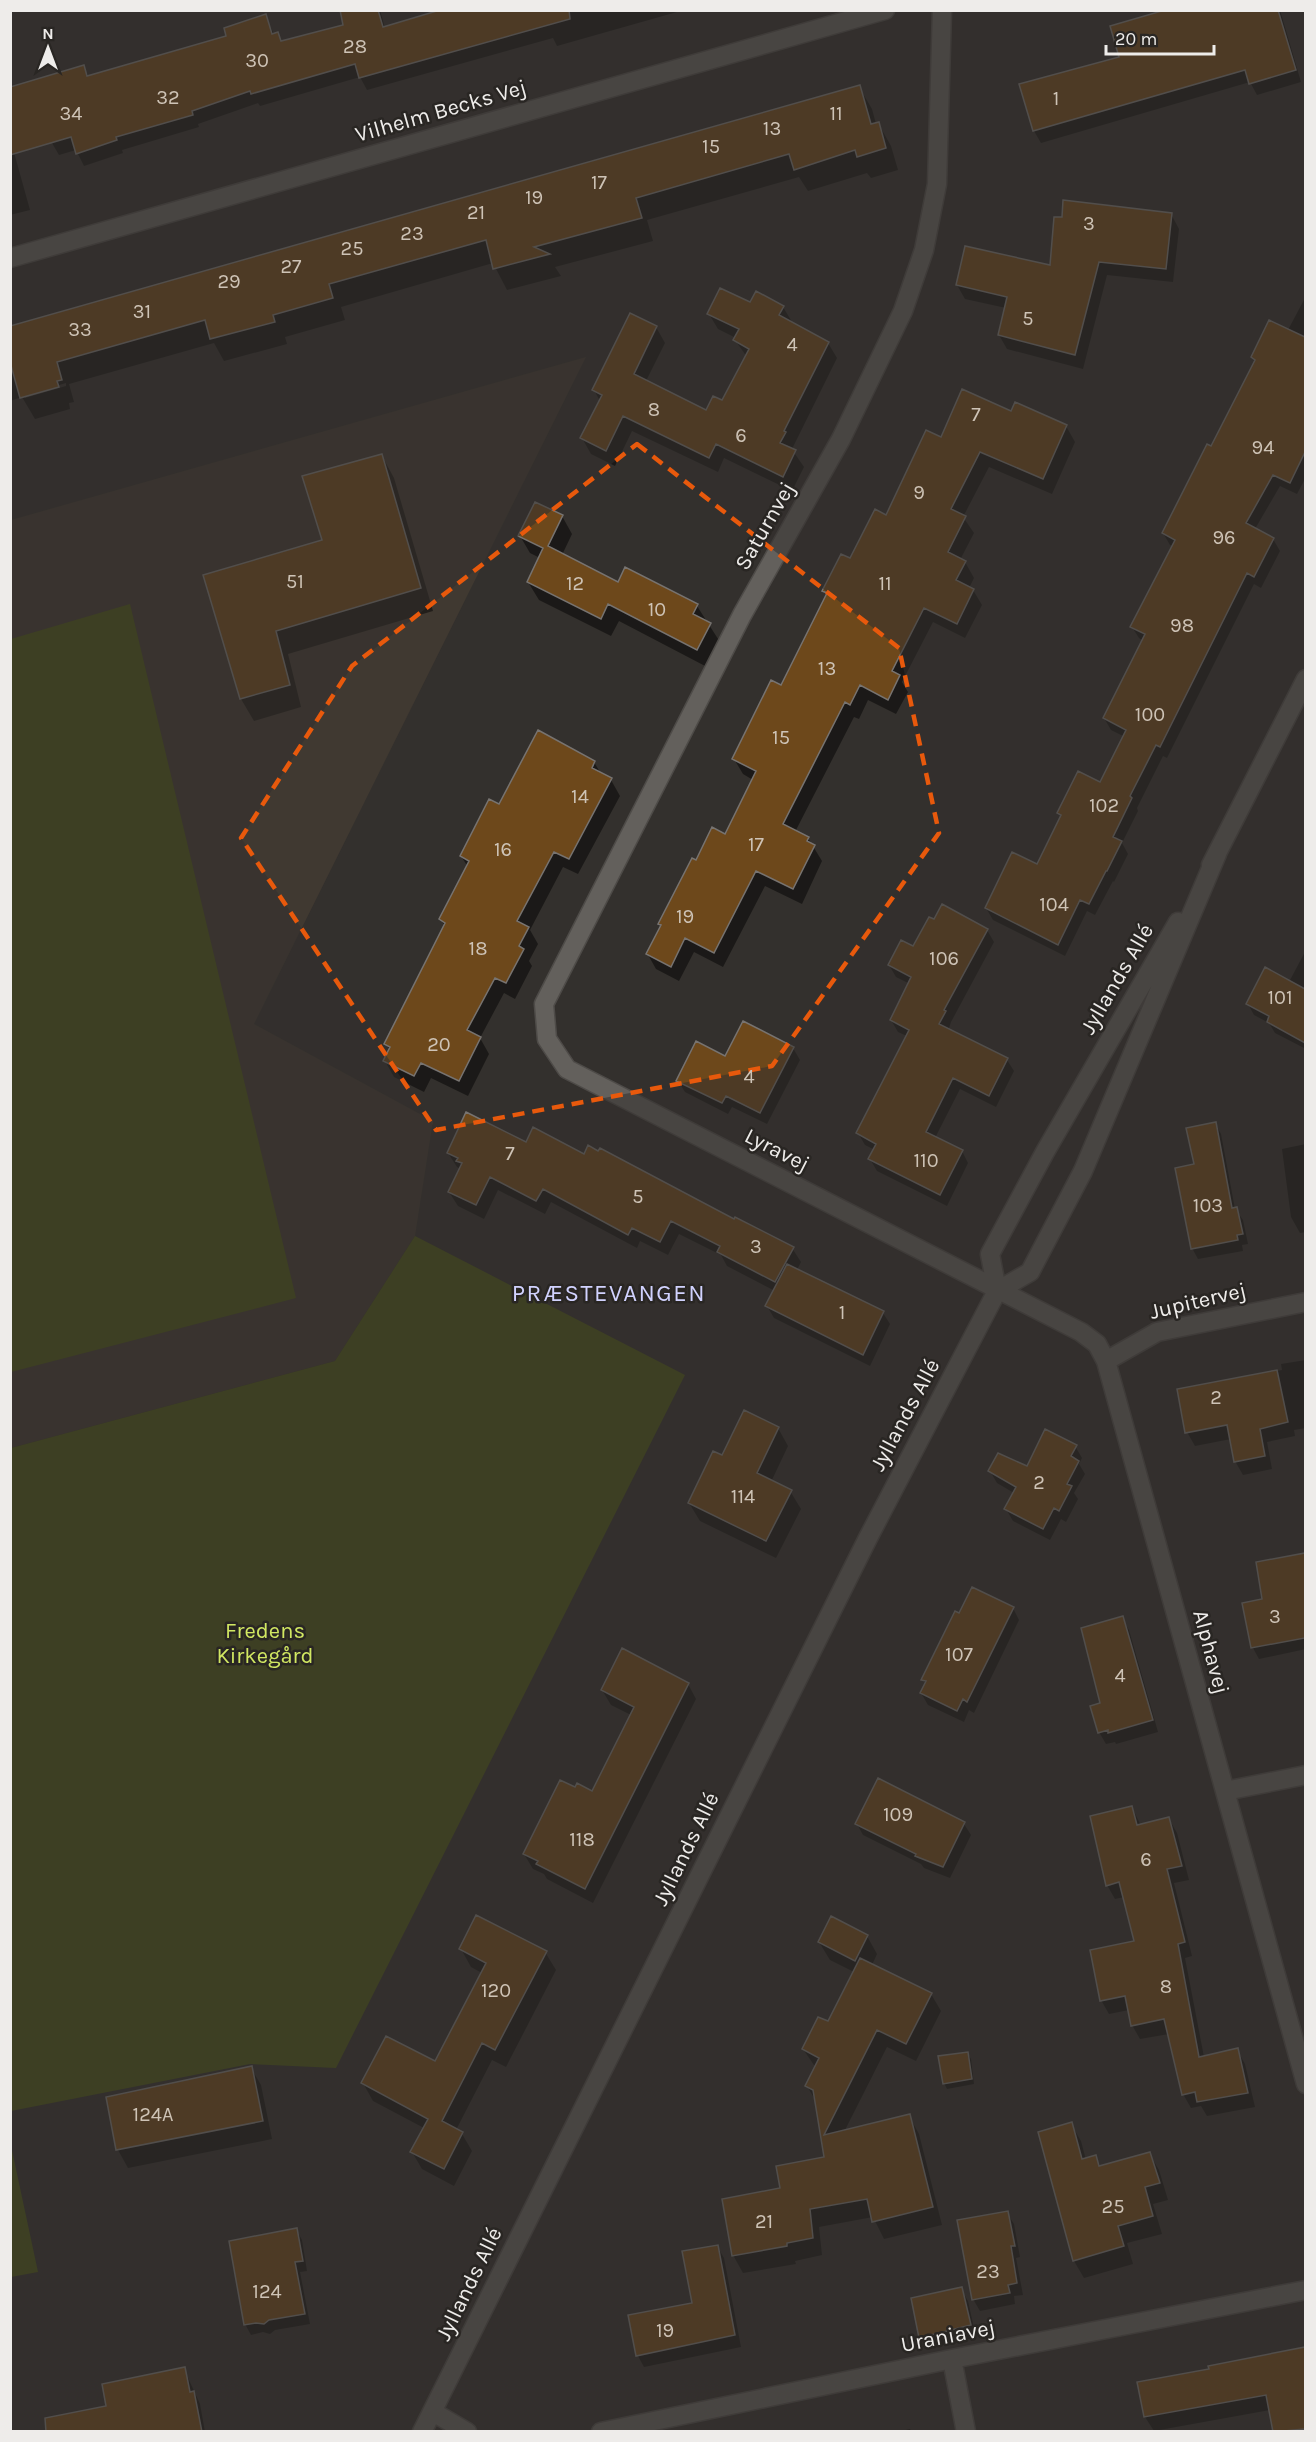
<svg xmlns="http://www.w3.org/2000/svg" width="1316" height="2442" font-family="Karla,sans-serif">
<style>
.built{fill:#403931}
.green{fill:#4a5317}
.shadow{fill:#0007;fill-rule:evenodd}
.building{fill:#6d481b;stroke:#777370;stroke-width:1.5}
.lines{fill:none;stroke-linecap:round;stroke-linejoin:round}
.minor-casing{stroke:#4e4b48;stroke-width:21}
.minor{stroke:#63605c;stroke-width:18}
.marked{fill:none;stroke:#e8590c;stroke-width:4.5;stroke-dasharray:12 8;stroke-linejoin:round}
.labels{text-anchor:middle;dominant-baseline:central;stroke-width:5;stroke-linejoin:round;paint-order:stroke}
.number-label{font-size:20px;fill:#cec3b6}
.street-label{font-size:22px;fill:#eeecea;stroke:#292623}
.park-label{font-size:22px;fill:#d1e762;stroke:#292623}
.neighbourhood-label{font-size:24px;letter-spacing:1.5px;fill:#d1d2fe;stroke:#292623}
</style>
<rect width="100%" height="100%" fill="#33302d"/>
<!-- built -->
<path class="built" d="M586,357L254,1024L433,1121L415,1236L335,1361L11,1448V520Z"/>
<!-- green -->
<path class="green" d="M130,604L296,1298L11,1372V639Z
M415,1236L685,1375L336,2068L250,2064L11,2111V1448L335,1361Z
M10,2141L38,2272L11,2277H10Z"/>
<!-- shadow -->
<path class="shadow" d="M341,10H380L385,28L445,10H684L557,46L553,38L367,90L360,77L260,106L258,103L198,124L199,127L122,150L123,153L84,166L76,150L59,155L52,143L33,82L83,67L89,77L228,37L265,16L274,34H277L283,42L345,26Z
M1231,10H1280L1301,82L1257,95L1250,82L1041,143L1034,131L1021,85L1121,58Z
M859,87L872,109L876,124L878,123L891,146L898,170L871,178L867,173L808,191L799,177L647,220L653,241L555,267L561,276L507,290L493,263L341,307L345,320L285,337L287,344L224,361L214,343L69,384L74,402L69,403L70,409L35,419L22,397L10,401V328ZM66,383V386L25,398V395Z
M10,138L30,210L10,215Z
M1171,214L1179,229L1173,282L1107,275L1083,369L1007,349L999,335L1006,308L965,299L957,285L1051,267Z
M1306,296V477L1297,494L1280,486L1255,529L1273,539L1280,551L1261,588L1254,584L1167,758L1163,756L1137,808L1138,811L1122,843L1128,854L1114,882L1113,881L1095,915L1087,911L1065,956L993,920L986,908L1037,866L1062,817L1059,813L1101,784L1125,737L1111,730L1104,718L1143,641L1139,638L1132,627L1174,547L1170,545L1163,533L1212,448L1255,362L1252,357L1288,330Z
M751,304L783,307L792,322L828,343L837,358L793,447V451L804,467L792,491L724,458L718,472L632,431L615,466L591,454L582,438L600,401L594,390L656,327L665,343L646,381L707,412L723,402L747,357L735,340L736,338L718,329L709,314Z
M1012,413L1066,426L1075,442L1052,494L989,467L963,517L974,533L960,560L965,562L974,578L969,588L973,590L982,605L965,638L933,622L902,682L908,692L896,714L868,700L859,719L854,717L795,832L808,838L822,861L802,904L765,886L723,967L694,952L679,981L656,969L647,953L661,927L660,923L697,862L726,836L753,780L743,774L734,759L781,687L827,596L824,591L887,517L941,440Z
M382,456L394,478L433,611L288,654L301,707L254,721L241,699L205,576L323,541Z
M562,516L572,534L562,555L618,584L697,606L720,642L707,667L619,621L611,636L539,600L528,582L540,558L530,553L520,536Z
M594,762L601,774L611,780L620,796L578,874L563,867L530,930L538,944L529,961L532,966L515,999L504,993L480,1038L489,1054L468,1096L431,1078L424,1092L394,1077L385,1061L390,1051L386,1044L445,927L441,919L468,867L461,856L500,806Z
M987,930L994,942L951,1022L948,1031L1007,1060L1014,1071L996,1107L960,1089L935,1138L962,1151L968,1163L947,1206L877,1171L870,1159L875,1150L865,1145L858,1133L907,1036L898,1032L891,1020L910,984L896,977L889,965L914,948Z
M1306,950V1049L1275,1033L1269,1023L1254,1015L1248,1004L1289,982Z
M793,1048L800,1060L767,1124L732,1107L728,1114L685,1092L678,1081L726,1058Z
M1215,1123L1221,1134L1235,1209L1243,1220L1248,1244L1242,1245L1243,1251L1198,1259L1192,1248L1196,1165Z
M526,1144L584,1156L792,1248L801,1262L797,1270L883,1313L890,1324L870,1366L774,1318L767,1306L775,1291L727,1266L721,1255L679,1234L668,1255L640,1241L637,1248L551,1202L545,1214L498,1190L484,1219L458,1206L449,1192L461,1169L457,1167L448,1153Z
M1306,1144V1232L1300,1233L1291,1217L1282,1149Z
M1306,1360V1428L1294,1430L1295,1436L1267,1442L1272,1469L1243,1475L1235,1461L1231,1439L1195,1446L1187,1432L1178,1390L1282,1370L1281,1364Z
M778,1428L788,1446L771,1482L790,1491L801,1509L776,1558L700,1521L689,1503L723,1457Z
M1075,1446L1082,1458L1079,1464L1085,1474L1074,1493L1078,1499L1066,1522L1061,1519L1050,1540L1013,1521L1006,1509L1014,1493L997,1483L990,1471L1027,1468Z
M1302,1567L1306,1585V1649L1259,1659L1253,1648L1243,1604L1264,1600Z
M1013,1608L1019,1620L974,1713L969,1710L964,1722L928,1705L921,1693L926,1684L923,1680L960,1615Z
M1122,1618L1129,1630L1158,1732L1116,1744L1115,1742L1106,1744L1099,1732L1102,1704Z
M688,1684L696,1699L593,1903L547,1879L544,1874L533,1869L524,1854L575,1789L592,1793L631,1715L611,1705L602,1690Z
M878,1780L964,1824L971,1835L950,1878L924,1868L921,1864L863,1835L857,1824Z
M1132,1807L1141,1826L1169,1819L1177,1833L1189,1880L1174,1883L1192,1956L1185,1958L1204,2057L1237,2050L1245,2064L1255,2107L1207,2116L1201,2106L1191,2108L1183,2094L1169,2034L1140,2039L1132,2025L1129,2010L1109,2014L1101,2000L1136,1943L1124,1897L1115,1899L1107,1885Z
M867,1936L877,1954L872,1965L931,1994L941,2011L916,2061L887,2047L844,2132L909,2116L919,2134L942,2225L884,2239L873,2217L819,2227L822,2255L795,2261L796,2264L743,2273L733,2255L782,2189L826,2158L817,2103L807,2086L816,2068L803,2049L828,2024L854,1972L830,1960L819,1942Z
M461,1949L545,1952L556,1970L506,2067L492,2060L456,2130L462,2134L472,2151L454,2186L422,2169L412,2152L424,2128L373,2101L363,2083L436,2063L482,1973L471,1967Z
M968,2054L971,2059L974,2084L947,2089L944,2083Z
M251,2068L261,2085L272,2139L128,2168L118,2150L107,2098Z
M1071,2124L1081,2141L1086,2160L1095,2157L1101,2167L1149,2153L1159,2170L1168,2200L1153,2204L1162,2234L1127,2243L1133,2264L1084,2278L1074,2261L1040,2133Z
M1007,2213L1014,2224L1020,2257L1016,2258L1023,2295L1014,2296L1015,2304L980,2311L973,2299Z
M296,2229L302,2240L307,2271L300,2272L310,2324L275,2330L270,2334L263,2332L251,2335L245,2324Z
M717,2246L724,2258L741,2347L644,2367L638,2356L693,2304Z
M961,2289L968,2301L976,2337L928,2349L921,2337Z
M1306,2348V2432H1275L1270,2410L1154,2431L1145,2417L1211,2370L1210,2367Z
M184,2369L200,2404L205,2432H61Z
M910,2429L912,2432H896Z"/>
<!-- building -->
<path class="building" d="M340,10H378L383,27L440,10H569L570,19L359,78L355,64L251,94L250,91L192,111L193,115L116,137L117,140L76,154L71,137L10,155V87L84,65L87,76L226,36L224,28L266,14L272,34L278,32L281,41L343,25Z
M1165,10H1278L1296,70L1249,84L1245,70L1033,131L1019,84L1119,57L1110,26Z
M860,85L871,124L879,122L886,148L857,157L855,150L794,170L789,154L636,198L642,218L534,247L550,254L493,269L486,240L329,284L333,298L273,315L275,322L210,339L205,320L57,362L62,380L57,381L59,387L20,398L10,362V326Z
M1063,200L1172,213L1166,269L1099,262L1075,355L998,335L1007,297L956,285L965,246L1050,265L1054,217H1062Z
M720,288L750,302L756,291L784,306L779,315L829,342L784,431L786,432L780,443L796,450L783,477L716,444L709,458L623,416L606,451L580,438L602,395L592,390L630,313L657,326L634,374L706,410L713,396L722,400L749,349L733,340L739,329L707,314Z
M1269,320L1305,337V452L1290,483L1273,475L1246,523L1274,538L1254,577L1247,573L1160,747L1156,745L1130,796L1132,798L1113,837L1122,841L1107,871H1106L1089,904L1080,900L1058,945L985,908L1012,852L1037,864L1061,815L1057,813L1078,771L1100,782L1126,730L1103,718L1145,634L1130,627L1175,540L1162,533L1207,444L1211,446L1255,360L1251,357Z
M962,389L1011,411L1015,402L1067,425L1043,479L980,452L951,509L966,516L948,552L966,561L956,580L974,589L957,624L924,608L892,671L900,675L888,700L860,685L850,705L845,702L783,824L809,837L807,841L815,845L793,889L756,871L714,953L685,938L671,967L646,954L661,925L658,924L692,858L696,860L712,827L725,834L756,771L732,759L771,680L781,685L827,593L822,591L841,554L850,558L875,509L886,515L926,430L941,437Z
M382,454L421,588L276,631L290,685L240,699L203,575L322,540L302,476Z
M535,502L563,515L548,546L618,582L625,567L698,604L693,614L711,623L697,650L608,604L601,619L527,582L543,548L518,536Z
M538,730L595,761L592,768L612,778L569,859L554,852L517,921L529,927L519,946L524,949L506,983L495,978L467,1030L481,1037L459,1081L421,1063L414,1076L383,1061L390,1047L384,1044L445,923L439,919L469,861L460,856L489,799L499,804Z
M942,904L988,929L944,1010L946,1011L939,1024L1008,1058L989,1096L953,1078L926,1132L963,1150L940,1195L868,1159L876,1144L856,1133L909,1030L890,1020L911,977L888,965L901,940L913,946L929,917L934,919Z
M1265,967L1305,989V1043L1267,1022L1269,1016L1246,1004Z
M743,1021L794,1047L760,1113L726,1096L722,1103L676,1081L696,1041L725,1056Z
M466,1112L526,1142L533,1127L584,1154L588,1145L598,1151L600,1148L734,1219L735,1217L794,1247L775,1282L717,1252L720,1246L671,1221L660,1242L632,1228L628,1235L543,1189L536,1201L490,1177L476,1205L448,1192L462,1163L456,1161L458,1158L447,1153Z
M1216,1122L1232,1208L1237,1207L1243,1234L1237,1235L1238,1240L1191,1249L1175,1168L1194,1164L1186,1128Z
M787,1264L884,1311L863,1355L765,1306Z
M1277,1370L1288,1422L1260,1429L1265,1456L1234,1462L1227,1425L1185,1433L1177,1389Z
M744,1410L779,1427L757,1473L792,1490L766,1541L688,1503L713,1451L722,1455Z
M1045,1429L1077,1445L1071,1456L1079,1461L1067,1484L1072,1486L1059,1511L1054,1508L1043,1529L1004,1509L1016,1487L988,1471L998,1453L1027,1466Z
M1305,1553V1638L1251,1648L1242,1603L1262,1599L1256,1562Z
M972,1587L1014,1607L967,1702L963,1699L957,1711L920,1693L926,1681L921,1680L955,1611L959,1613Z
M1123,1616L1153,1720L1108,1733V1730L1098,1733L1090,1706L1100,1703L1081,1628Z
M622,1648L689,1683L585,1889L536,1864L538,1861L523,1854L560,1780L575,1787L577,1783L592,1791L634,1707L601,1690Z
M878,1778L965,1822L943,1867L915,1856L916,1854L855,1824Z
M1132,1806L1137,1825L1169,1817L1182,1866L1167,1869L1185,1942L1178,1944L1199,2057L1238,2048L1248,2093L1197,2102L1195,2092L1182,2095L1164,2019L1131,2026L1125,1996L1100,2001L1090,1950L1134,1941L1119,1882L1106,1886L1090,1816Z
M476,1915L547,1951L495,2050L482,2043L442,2121L463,2132L444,2169L410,2152L428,2119L361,2083L386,2036L435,2061L486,1963L459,1949Z
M831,1916L868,1935L855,1961L818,1942Z
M860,1958L932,1993L906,2044L877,2030L824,2135L910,2114L933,2207L872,2222L867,2199L810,2209L813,2238L787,2243V2246L732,2256L722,2199L780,2188L776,2166L824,2157L813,2090L805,2086L819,2058L802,2049L818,2017L828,2021Z
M968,2052L972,2079L943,2084L938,2056Z
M252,2066L263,2121L116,2150L106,2097Z
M1072,2122L1082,2159L1096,2155L1099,2166L1150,2152L1160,2183L1145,2187L1153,2216L1118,2226L1124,2246L1073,2261L1038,2132Z
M1008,2211L1015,2246H1011L1017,2283L1008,2285L1010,2293L972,2300L957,2220Z
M297,2228L303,2261L295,2262L305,2314L269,2320L264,2324L256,2323L244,2325L229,2241Z
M718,2245L735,2335L636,2356L628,2315L692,2303L682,2251Z
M962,2287L971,2325L919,2338L911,2298Z
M1305,2347V2429L1273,2432L1266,2395L1144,2417L1137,2382L1209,2369L1208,2366Z
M185,2367L190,2392L194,2391L202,2432H46L45,2418L106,2406L102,2384Z"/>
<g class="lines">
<defs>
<path id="minor" d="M942,10L937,184L924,250L903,311L841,439L742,615L544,1004L547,1039L567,1069L1081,1332L1097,1344L1106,1361L1306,2084
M10,258L885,10
M1211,865L1306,679
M997,1291L990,1254L1045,1152L1178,922
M1106,1361L1157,1332L1306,1302
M1225,1791L1306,1775
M952,2359L966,2432
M433,2412L467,2432
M422,2432L868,1538L997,1291L1030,1272L1083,1171L1217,854
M601,2432L952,2359L1306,2290"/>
</defs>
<!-- minor casing -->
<use href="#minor" class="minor-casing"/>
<!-- minor -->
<use href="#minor" class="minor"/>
</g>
<!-- marked area -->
<path d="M0 0H1316V2442H0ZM637,444L899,648L939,833L772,1066L436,1130L241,838L352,666Z" fill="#33302d" fill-opacity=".55" fill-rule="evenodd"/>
<path class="marked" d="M637,444L899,648L939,833L772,1066L436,1130L241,838L352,666Z"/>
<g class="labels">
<!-- number labels -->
<g class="number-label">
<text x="355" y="46">28</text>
<text x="257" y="60">30</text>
<text x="168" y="97">32</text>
<text x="1056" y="98">1</text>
<text x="71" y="113">34</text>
<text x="836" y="113">11</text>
<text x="772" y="128">13</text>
<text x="711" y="146">15</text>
<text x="599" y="182">17</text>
<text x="534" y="197">19</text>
<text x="476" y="212">21</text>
<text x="1089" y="223">3</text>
<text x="412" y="233">23</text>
<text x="352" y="248">25</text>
<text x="291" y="266">27</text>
<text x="229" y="281">29</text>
<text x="142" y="311">31</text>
<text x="1028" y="318">5</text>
<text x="80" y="329">33</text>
<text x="792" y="344">4</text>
<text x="654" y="409">8</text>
<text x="976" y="414">7</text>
<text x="741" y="435">6</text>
<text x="1263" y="447">94</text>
<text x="919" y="492">9</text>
<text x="1224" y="537">96</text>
<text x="295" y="581">51</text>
<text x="575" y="583">12</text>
<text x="885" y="583">11</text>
<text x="657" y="609">10</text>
<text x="1182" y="625">98</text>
<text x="827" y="668">13</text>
<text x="1150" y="714">100</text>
<text x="781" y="737">15</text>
<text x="580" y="796">14</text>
<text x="1104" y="805">102</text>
<text x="756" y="844">17</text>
<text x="503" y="849">16</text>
<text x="1054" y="904">104</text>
<text x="685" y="916">19</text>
<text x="478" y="948">18</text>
<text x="944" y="958">106</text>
<text x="1280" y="997">101</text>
<text x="439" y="1044">20</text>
<text x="749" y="1076">4</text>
<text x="510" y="1153">7</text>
<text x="926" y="1160">110</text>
<text x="638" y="1196">5</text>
<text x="1208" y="1205">103</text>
<text x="756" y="1246">3</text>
<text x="842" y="1312">1</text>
<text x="1216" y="1397">2</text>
<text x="1039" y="1482">2</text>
<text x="743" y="1496">114</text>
<text x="1275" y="1616">3</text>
<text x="959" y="1654">107</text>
<text x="1120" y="1675">4</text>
<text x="898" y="1814">109</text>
<text x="582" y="1839">118</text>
<text x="1146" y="1859">6</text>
<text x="1166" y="1986">8</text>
<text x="496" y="1990">120</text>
<text x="153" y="2114">124A</text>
<text x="1113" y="2206">25</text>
<text x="764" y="2221">21</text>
<text x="988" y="2271">23</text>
<text x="267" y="2291">124</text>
<text x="665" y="2330">19</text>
</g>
<!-- street labels -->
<g class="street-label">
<text transform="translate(441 111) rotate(-16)">Vilhelm Becks Vej</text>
<text transform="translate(765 526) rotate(-60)">Saturnvej</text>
<text transform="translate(1117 979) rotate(-60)">Jyllands Allé</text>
<text transform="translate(777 1150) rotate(27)">Lyravej</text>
<text transform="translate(1198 1301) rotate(-13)">Jupitervej</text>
<text transform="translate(905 1415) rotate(-62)">Jyllands Allé</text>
<text transform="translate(1211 1652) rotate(75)">Alphavej</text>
<text transform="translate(686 1849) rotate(-64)">Jyllands Allé</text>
<text transform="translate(469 2284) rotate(-64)">Jyllands Allé</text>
<text transform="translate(948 2336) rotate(-11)">Uraniavej</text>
</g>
<!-- park labels -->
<g class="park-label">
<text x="265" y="1631">Fredens<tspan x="265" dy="25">Kirkegård</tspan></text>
</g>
<!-- neighbourhood labels -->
<g class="neighbourhood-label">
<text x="609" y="1293">PRÆSTEVANGEN</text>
</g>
</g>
<!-- border -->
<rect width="1316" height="2442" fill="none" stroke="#eeecea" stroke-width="24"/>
<!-- north arrow -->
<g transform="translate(48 48)" stroke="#292623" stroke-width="4.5" paint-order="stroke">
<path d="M0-4.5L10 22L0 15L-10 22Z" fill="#eeecea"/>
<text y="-9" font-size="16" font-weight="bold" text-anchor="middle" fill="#eeecea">N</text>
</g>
<!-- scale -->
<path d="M1106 45v9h108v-9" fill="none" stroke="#eeecea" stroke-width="3"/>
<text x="1115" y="45" font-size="18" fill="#eeecea" stroke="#292623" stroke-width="4.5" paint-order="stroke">20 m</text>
</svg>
